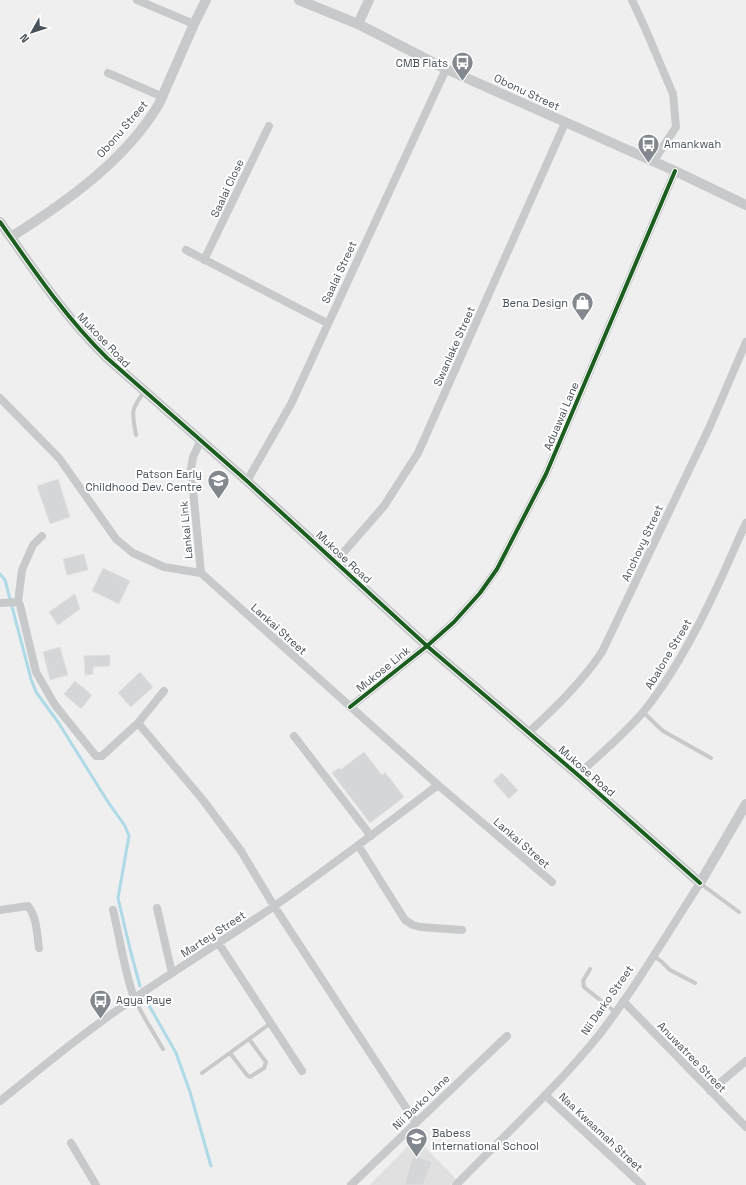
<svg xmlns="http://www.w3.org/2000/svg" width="746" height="1185" font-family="'Space Grotesk',sans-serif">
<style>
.education{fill:#e1e0e0}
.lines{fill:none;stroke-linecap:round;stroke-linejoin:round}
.stream{stroke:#aed9e7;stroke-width:3}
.building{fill:#d5d6d8;stroke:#e1e1e2}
.service{stroke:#c7c9ca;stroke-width:4}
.minor{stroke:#c7c9ca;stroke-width:8}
.tertiary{stroke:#c7c9ca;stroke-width:10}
.cycleway-casing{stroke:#fff;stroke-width:6}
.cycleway{stroke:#1b5e20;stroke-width:4}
.labels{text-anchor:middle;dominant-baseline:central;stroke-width:4;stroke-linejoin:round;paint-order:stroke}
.poi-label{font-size:11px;fill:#485159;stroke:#fff;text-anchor:end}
.street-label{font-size:11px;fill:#485159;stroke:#fff}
</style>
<rect width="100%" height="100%" fill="#efefef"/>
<!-- education -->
<path class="education" d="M416,1138L456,1179L450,1185H370Z"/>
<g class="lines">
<!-- stream -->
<path class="stream" d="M0,574L5,580L31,679L36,692L58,722L108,802L125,826L129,836L118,898L130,949L140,986
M146,1000L176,1053L190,1092L211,1166"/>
</g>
<!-- building -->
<path class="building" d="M58,479L70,517L50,524L37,486Z
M84,554L88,570L67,575L63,559Z
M103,568L130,581L119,604L92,591Z
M75,594L80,609L58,625L49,612Z
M60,647L68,675L50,680L43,652Z
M110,655V666L93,667V674L85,675L84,656Z
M140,672L153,687L131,707L118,693Z
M75,681L92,695L81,709L64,694Z
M364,752L382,775L385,772L404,797L370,823L332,773L339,768L340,770Z
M502,773L518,790L509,799L493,781Z
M413,1155L432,1162L423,1185H404Z"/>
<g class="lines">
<!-- service -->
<path class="service" d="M136,435C132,412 130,410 145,391
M643,712L663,731L711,758
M701,884L739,912
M654,956L662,962L670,970L695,983
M590,969L583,981L584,987L615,1012
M134,998L144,1017L163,1049
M230,1053L247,1075L250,1077L264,1068L266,1062L249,1039
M202,1073L271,1023"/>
<!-- minor -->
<path class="minor" d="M137,0L194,24
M632,0L645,28L673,94L676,127L653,162
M108,73L163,97
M186,250L327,323
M204,260L269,126
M0,398L59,458L116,539L133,553L164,567L201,573L438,785L552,882
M247,481L291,404L446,69
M336,561L384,506L418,453L565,123
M201,573L191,469L193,457L201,440
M18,602L22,570L33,545L42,536
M0,603L18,602L20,605L36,672L55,705L96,756H102L138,723L164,691
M350,707L427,646L454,622L480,593L497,569L546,474L675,171
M138,723L203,800L241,851L274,906L416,1123
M528,733C555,708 581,683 602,652L710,426L746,342
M294,736L371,836
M578,775C600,754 625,734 644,711C674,674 697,630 717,587C727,566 736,544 746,523
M358,845L405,920L413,925L420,927L462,930
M157,908L172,973
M0,910L28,906C37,917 37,935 39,948
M113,910C120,939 124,969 134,998
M219,944L302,1071
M623,1001L746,1127
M710,1091L746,1061
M545,1095L642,1185
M0,1101C34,1074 67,1046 102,1021C157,980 216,946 273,907C329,868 384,826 438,785
M71,1143L96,1185
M351,1185L507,1036
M456,1185C504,1136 556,1088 599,1035C636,987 667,934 700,883"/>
<!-- tertiary -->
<path class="tertiary" d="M299,0L358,24L446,69L675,171L746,205
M358,24L369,0
M0,222C33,269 65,317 107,358L247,481L427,646L578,775L700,883L746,804
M11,237C66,202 125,161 159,104L194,24L206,0"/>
<defs>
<path id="cycleway" d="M0,222C33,269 65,317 107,358L247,481L427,646L578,775L700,883
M350,707L427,646L454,622L480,593L497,569L546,474L675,171"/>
</defs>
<!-- cycleway casing -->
<use href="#cycleway" class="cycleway-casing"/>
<!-- cycleway -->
<use href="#cycleway" class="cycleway"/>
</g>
<!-- icons -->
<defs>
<symbol id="bus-pin" viewBox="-11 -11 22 30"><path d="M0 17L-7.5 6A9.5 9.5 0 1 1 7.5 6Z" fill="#82888e" stroke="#fff"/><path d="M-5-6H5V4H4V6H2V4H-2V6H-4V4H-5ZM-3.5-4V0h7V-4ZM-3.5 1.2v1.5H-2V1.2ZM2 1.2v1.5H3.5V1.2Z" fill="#fff"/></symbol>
<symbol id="shop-pin" viewBox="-11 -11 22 30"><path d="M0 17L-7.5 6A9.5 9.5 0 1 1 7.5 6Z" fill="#82888e" stroke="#fff"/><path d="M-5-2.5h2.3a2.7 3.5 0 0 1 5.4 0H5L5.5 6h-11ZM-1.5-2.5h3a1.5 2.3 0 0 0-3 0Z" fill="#fff"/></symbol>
<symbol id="school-pin" viewBox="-11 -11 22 30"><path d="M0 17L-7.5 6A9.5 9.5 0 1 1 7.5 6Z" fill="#82888e" stroke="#fff"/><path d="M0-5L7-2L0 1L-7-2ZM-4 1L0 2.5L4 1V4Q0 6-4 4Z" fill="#fff"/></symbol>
</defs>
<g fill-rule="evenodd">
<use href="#bus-pin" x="450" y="50" width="25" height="34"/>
<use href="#bus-pin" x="636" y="132" width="25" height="34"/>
<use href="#shop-pin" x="570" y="290" width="25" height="34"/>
<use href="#school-pin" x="206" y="468" width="25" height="34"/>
<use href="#bus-pin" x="88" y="988" width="25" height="34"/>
<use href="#school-pin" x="404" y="1126" width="25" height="34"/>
</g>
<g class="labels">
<!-- poi labels -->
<g class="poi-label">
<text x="448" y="63">CMB Flats</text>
<text x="664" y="144" text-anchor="start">Amankwah</text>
<text x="568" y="303">Bena Design</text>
<text x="202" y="474">Patson Early<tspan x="202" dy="13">Childhood Dev. Centre</tspan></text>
<text x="116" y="1000" text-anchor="start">Agya Paye</text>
<text x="432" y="1133" text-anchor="start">Babess<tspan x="432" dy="13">International School</tspan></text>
</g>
<!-- street labels -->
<g class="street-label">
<text transform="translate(527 92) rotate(25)">Obonu Street</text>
<text transform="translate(122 129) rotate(-49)">Obonu Street</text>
<text transform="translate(227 188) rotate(-65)">Saalai Close</text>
<text transform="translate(339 272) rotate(-65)">Saalai Street</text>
<text transform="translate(104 340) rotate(46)">Mukose Road</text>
<text transform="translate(454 346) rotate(-66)">Swanlake Street</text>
<text transform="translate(561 416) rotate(-67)">Aduawai Lane</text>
<text transform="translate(186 530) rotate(-95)">Lankai Link</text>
<text transform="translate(642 543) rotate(-65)">Anchovy Street</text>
<text transform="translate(344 557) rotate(43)">Mukose Road</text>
<text transform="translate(279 629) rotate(42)">Lankai Street</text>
<text transform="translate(668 654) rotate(-59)">Abalone Street</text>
<text transform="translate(383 669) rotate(-39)">Mukose Link</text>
<text transform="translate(587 771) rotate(41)">Mukose Road</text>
<text transform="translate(522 843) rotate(41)">Lankai Street</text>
<text transform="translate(213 934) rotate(-33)">Martey Street</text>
<text transform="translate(607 1000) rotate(-55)">Nii Darko Street</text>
<text transform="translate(692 1057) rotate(46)">Anuwatree Street</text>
<text transform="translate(421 1102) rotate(-44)">Nii Darko Lane</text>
<text transform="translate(601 1132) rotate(43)">Naa Kwaamah Street</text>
</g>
</g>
<!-- north arrow -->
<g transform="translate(32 32) rotate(231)" stroke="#ffffff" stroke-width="3" paint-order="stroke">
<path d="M0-3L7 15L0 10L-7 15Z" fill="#485159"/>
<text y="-6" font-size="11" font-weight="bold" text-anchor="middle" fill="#485159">N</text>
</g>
</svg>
